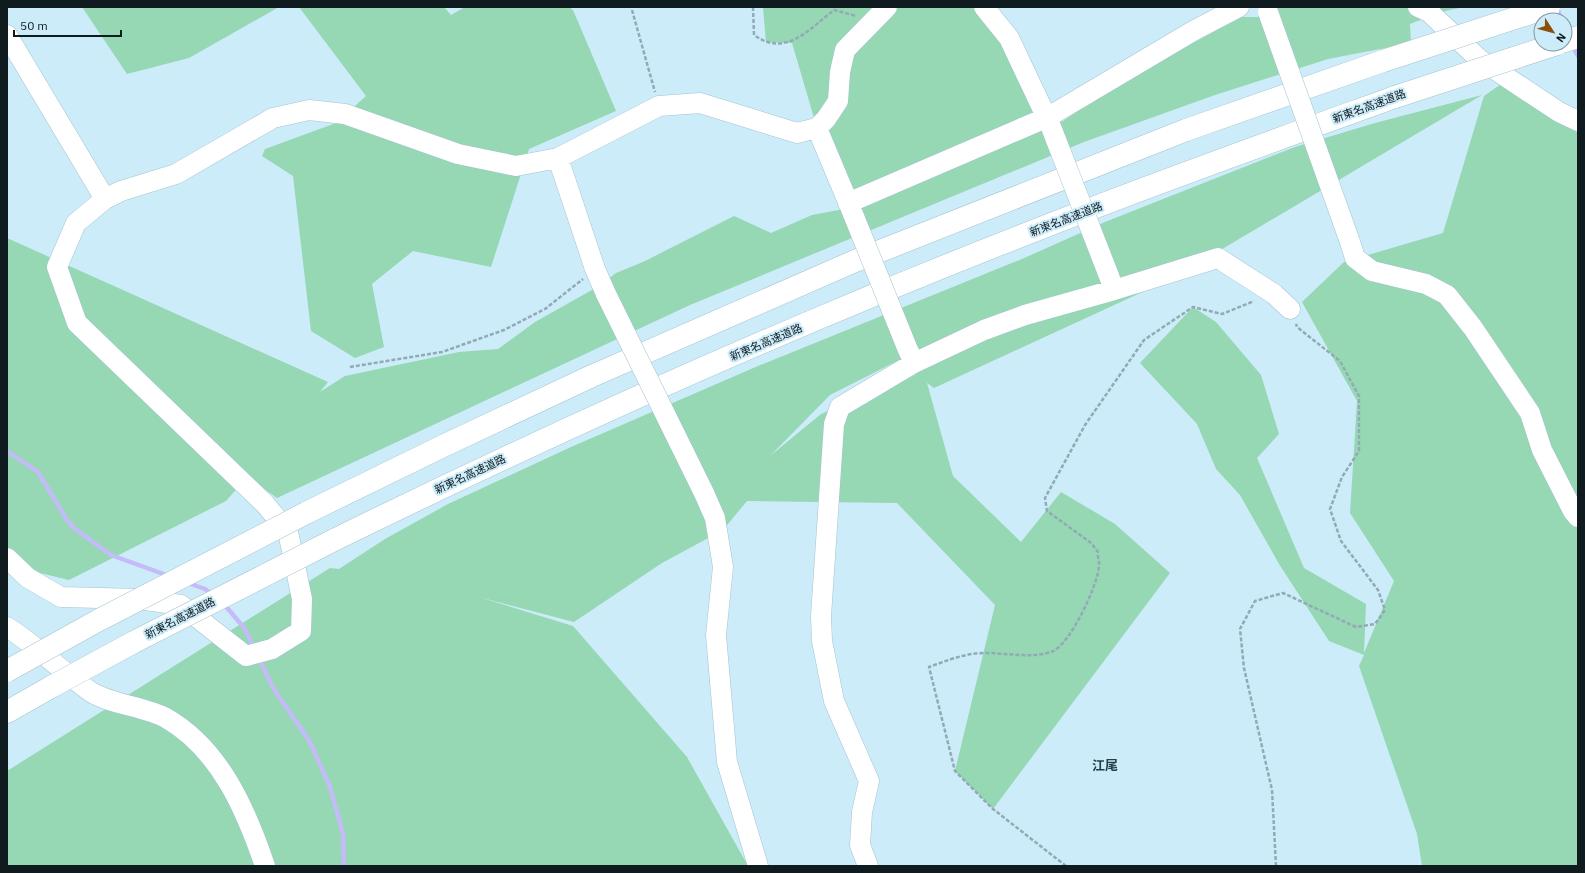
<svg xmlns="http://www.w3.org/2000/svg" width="1585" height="873" font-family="'IBM Plex Sans','Noto Sans JP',sans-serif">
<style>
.green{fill:#96d7b4;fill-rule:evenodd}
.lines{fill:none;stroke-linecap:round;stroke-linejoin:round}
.stream{stroke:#c4bcf9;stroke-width:4.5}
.minor-casing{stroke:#a5c3d0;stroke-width:21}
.highway-casing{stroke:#a5c3d0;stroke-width:23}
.path{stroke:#91aab5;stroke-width:2.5;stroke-dasharray:4 2;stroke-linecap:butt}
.minor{stroke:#fff;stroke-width:20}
.highway{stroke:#fff;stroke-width:22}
.minor-bridge-casing{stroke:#a5c3d0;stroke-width:21;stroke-linecap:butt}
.highway-bridge-casing{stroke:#a5c3d0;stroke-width:23;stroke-linecap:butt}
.minor-bridge{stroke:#fff;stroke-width:20}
.highway-bridge{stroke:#fff;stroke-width:22}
.labels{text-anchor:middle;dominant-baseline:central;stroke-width:4;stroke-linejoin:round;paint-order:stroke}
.street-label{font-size:11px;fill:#101b20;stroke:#ccecf9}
.quarter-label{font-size:13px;font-weight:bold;fill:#243f4a;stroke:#ccecf9}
</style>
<rect width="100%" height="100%" fill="#ccecf9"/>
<!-- green -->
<path class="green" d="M82,7H279L189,58L127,74Z
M299,7H444L451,15L465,7H569L573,10L616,111L529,149L491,267L413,251L372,284L384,347L355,358L311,331L293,176L262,156L265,149L336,123L366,96Z
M763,7H978L1043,113L848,203L817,128L792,43L766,42Z
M1274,7H1464L1441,12L1410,24L1411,43L1328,59L1215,95L1084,142L690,305L277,498L247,477L226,501L69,580L7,565V238L328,382L320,392L345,376L459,352L498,349L535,322L599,286L616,273L643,262L734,216L771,233L812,215L870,204L1063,121L1125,80L1241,17H1278Z
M1504,82L1578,133V866H1422L1417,834L1359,666L1364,655L1329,641L1279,564L1240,495L1216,469L1197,424L1140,363L1193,307L1216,322L1261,375L1279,434L1257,458L1304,568L1366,604L1364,653L1394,581L1350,513L1357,401L1302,302L1344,262L1443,233L1484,96Z
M1482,95L1175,277L934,388L927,383L953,476L1021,542L1061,492L1115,524L1170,573L993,809L955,771L995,605L897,503L747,501L723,530L662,563L574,622L479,597L573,626L687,757L748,866H7V771L330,568L339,569L385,539L448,504L571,447L758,366L1022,259L1105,222L1295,147L1375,123ZM897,361L915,375L821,414L770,456L830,395Z"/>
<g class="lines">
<!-- stream -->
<path class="stream" d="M1557,7L1561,20
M1572,45L1578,56
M7,451L38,472L67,520L75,529L111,555L169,576
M188,583L205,589L213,595
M223,603L245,629L254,648
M259,658L273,688L310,742L330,787L343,834L344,866"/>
<defs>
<path id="minor" d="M984,7L1009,38L1051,127
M1418,7L1429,12L1479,59L1559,112L1578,121
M7,35L105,199
M817,128L853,214
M558,158L595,269L606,294
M848,203L1048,117L1193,31L1239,7
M1350,242L1355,258L1372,271L1426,284L1447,295L1473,328L1530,413L1542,450L1573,511L1578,517
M1114,290L1218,258L1274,294L1290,309
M909,352L914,363L984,330L1025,315L1114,290L1109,276
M704,493L715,518L723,567L716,635L727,762L758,866
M7,558L28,578L61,597L139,599L181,605L246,656L272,649L301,631L302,599L288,532L265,504L77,323L57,267L76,223L105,199L121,191L176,174L273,118L309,110L345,114L458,154L516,166L558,158L659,106L700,103L797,133L817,128L826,119L838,101L840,72L845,50L887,7
M7,627C37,646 62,672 91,692C110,704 146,707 166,718C220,749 246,810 265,866
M868,866L860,845L862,812L869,781L834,701L822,641L821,616L834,424L840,407L914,363"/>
<path id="highway" d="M1565,41L1578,37
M306,513L443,446L592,376L855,261L1186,130L1383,61
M334,540C562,428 795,324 1031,232C1152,184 1273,141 1395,97
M7,712L51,687"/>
</defs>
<!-- minor casing -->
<use href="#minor" class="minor-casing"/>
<!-- highway casing -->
<use href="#highway" class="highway-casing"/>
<!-- path -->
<path class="path" d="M753,7L754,35C786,58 809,29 834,10L856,16
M632,10L655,92
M350,367L442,352L504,330L545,309L583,279
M1066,866L993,809L955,771L929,667C943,662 958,656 972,654C998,650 1026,660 1051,652C1070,646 1097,586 1099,567C1100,562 1097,557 1098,552L1091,543L1047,511L1045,498L1085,425L1144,340L1193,307L1222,314L1254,301
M1276,866L1272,790L1244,668L1240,629L1255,601L1283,593L1356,627L1375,624L1385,610L1378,590L1341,541L1330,509L1342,477L1359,451V396L1340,361L1297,327L1296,324"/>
<!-- minor -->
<use href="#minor" class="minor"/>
<!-- highway -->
<use href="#highway" class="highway"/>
<defs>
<path id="minor-bridge" d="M1268,12L1350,242
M1051,127L1109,276
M853,214L908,350
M606,294L704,493"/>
<path id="highway-bridge" d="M1383,61L1549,7
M1395,97L1557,44
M7,671L99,620L306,513
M51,687L134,642L334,540"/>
</defs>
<!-- minor-bridge casing -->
<use href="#minor-bridge" class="minor-bridge-casing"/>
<!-- highway-bridge casing -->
<use href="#highway-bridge" class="highway-bridge-casing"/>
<!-- minor-bridge -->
<use href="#minor-bridge" class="minor-bridge"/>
<!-- highway-bridge -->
<use href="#highway-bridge" class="highway-bridge"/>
</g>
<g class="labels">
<!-- street labels -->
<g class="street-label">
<text transform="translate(1369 106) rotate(-20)">新東名高速道路</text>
<text transform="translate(1066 219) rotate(-21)">新東名高速道路</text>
<text transform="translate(766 342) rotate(-23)">新東名高速道路</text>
<text transform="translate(470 474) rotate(-25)">新東名高速道路</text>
<text transform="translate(180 618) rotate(-27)">新東名高速道路</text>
</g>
<!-- quarter labels -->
<g class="quarter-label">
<text x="1105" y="765">江尾</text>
</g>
</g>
<!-- border -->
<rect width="1585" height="873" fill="none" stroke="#101b20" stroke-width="16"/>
<!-- north arrow -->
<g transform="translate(1553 32) rotate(126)"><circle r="19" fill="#ccecf9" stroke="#8198a2"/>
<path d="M0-3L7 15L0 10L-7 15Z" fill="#8a500a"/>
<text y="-6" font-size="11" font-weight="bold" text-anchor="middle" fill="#101b20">N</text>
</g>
<!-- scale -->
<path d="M14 30v6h107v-6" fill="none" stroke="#101b20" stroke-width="2"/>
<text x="20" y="30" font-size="12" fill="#101b20" stroke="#ccecf9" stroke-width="3" paint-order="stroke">50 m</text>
</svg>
